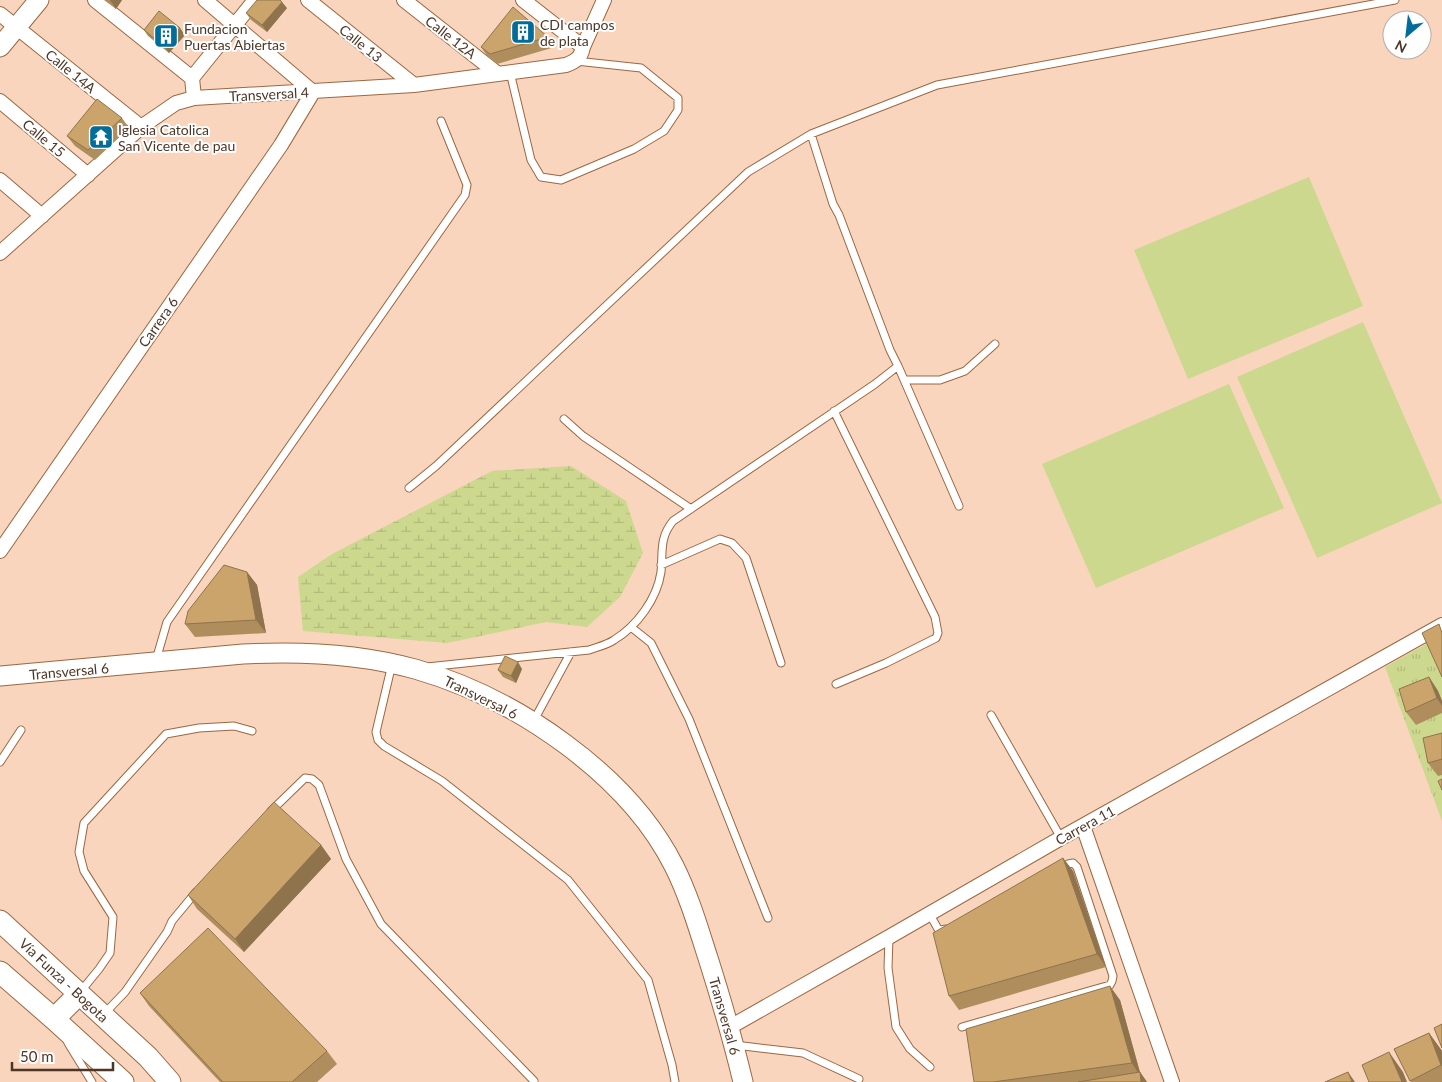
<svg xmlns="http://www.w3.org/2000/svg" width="1442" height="1082" font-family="Lato,sans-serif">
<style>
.grass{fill:url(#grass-tufts)}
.wetland{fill:url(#wetland-marsh)}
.garden{fill:#ccd88e}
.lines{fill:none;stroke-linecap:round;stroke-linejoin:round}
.lane-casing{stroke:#9c6741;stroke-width:9}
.street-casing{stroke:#9c6741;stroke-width:16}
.secondary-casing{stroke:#9c6741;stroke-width:21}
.primary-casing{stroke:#9c6741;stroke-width:23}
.lane{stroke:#fff;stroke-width:7}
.street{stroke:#fff;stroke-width:14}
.secondary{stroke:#fff;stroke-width:19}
.primary{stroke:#fff;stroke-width:21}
.wall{fill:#af8d5d}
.shaded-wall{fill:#8e734c}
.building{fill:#cba46c;stroke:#8e734c}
.labels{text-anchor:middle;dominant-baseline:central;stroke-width:4;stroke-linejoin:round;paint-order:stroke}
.poi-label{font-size:14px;fill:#4e3626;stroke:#fefefe;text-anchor:start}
.street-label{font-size:14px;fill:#4e3626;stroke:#fefefe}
</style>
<defs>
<pattern id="grass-tufts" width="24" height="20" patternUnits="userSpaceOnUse" patternTransform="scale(1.25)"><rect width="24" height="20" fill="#ccd88e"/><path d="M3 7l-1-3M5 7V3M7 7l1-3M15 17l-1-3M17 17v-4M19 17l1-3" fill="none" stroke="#b1ba7a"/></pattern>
<pattern id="wetland-marsh" width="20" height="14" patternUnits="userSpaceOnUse" patternTransform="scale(1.25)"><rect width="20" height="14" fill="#ccd88e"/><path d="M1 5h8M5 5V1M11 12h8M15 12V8" fill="none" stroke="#b1ba7a"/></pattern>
</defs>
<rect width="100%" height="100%" fill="#f9d5bd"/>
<!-- grass -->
<path class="grass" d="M1442,635V821L1385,667Z"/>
<!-- wetland -->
<path class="wetland" d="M571,466L626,501L643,553L620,597L587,627L546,622L447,643L303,631L298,577L332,554L492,471Z"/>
<!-- garden -->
<path class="garden" d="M1309,177L1363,306L1188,379L1134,250Z
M1363,322L1442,503L1317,558L1237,377Z
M1229,384L1284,508L1096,588L1042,464Z"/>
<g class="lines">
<defs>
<path id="lane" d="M510,72L531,160L541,177L561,180L634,149L664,131L678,110V98L641,68L576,61
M898,366L959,506
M905,380H940L965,371L995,344
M834,411L935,617L938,633L936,638L886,663L836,684
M564,419L583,436L691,509
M409,488L436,466L748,172L811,134L937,85L1395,0
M661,565L720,539L732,543L746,558L781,663
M631,627L651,643L689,719L768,918
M156,660L167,622L465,195L467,185L441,121
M392,664L376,732L378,740L384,746L442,781L568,880L648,980L672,1065L675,1082
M427,667L589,650C597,647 607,645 614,640C637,626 657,599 661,572C663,552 659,538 673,521L875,384L898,366L890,350L839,215L833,204L811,134
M991,715L1061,838
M533,722L571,652
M0,762L21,730
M271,811L305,778L312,779L319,785L346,859L381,924L534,1081
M929,913L938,929L941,930L946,929
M889,937L888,968L896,1027L910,1049L930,1067
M81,991L99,969L110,953L113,917L84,871L79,852L84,823L166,734L199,728L234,726L252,731
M105,1013L125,992L167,932L172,921L196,892
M962,1027L1110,985L1112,981L1113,976L1077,867L1073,863L1068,864L1059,868
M68,1043L92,1082
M735,1045L803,1053L859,1079"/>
<path id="street" d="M95,0L192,78L194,98
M205,0L313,92
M308,0L414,85
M404,0L498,74
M523,0L583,47
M0,14L141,127
M192,78L255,0
M0,101L88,175
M0,180L42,216
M0,253L141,127L176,103L194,98L414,85L566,65C576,61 581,58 583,47L604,0
M0,551L281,145L313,92
M1083,826L1172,1082
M730,1027L889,937L1061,838L1442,625"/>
<path id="secondary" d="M0,47L39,0
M0,676L243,654C299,651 361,654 415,669C514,697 627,773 674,866C689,896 698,927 708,958C721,999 733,1040 743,1082"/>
<path id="primary" d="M0,921L148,1057L170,1082
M0,972L54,1019L123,1082
M54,1019L79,994"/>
</defs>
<!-- lane casing -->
<use href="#lane" class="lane-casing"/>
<!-- street casing -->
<use href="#street" class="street-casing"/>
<!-- secondary casing -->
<use href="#secondary" class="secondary-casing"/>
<!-- primary casing -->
<use href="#primary" class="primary-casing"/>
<!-- lane -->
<use href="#lane" class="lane"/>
<!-- street -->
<use href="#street" class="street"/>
<!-- secondary -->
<use href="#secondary" class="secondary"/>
<!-- primary -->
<use href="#primary" class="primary"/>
</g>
<!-- wall -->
<path class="wall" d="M104,0H122L116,9Z
M287,8L267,32L251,20L246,13Z
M144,30L185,35L169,53L148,36Z
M548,37L555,47L497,64L488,57L481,47Z
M122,118L129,128L95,160L75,146L67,136Z
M247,572L257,585L266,633L195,637L185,624Z
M522,669L516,683L503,677L498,670Z
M1429,677L1438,691L1442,701V713L1416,725L1406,712Z
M1442,733V775L1438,776L1428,763Z
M321,845L331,859L244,952L197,909L188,895Z
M1063,858L1073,871L1106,967L959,1010L949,996Z
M140,993L327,1051L337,1064L317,1082H220L149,1006Z
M1120,1000L1140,1072L1147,1082H974Z
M1429,1033L1442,1051V1082H1411L1394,1049Z"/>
<!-- shaded-wall -->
<path class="shaded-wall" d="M110,0H122L116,9Z
M282,2L287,8L267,32L262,25Z
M180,28L185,35L169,53L165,47Z
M247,572L257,585L266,633L256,620Z
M518,662L522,669L516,683L511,676Z
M1429,677L1438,691L1442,701V706L1437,698Z
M321,845L331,859L244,952L235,939Z
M1063,858L1073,871L1106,967L1097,954Z
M1110,986L1120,1000L1140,1073V1072L1147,1082H1141L1140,1076L1132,1063Z
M1429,1033L1442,1051V1067L1441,1065Z
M1389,1052L1403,1072L1407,1082H1402Z
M1348,1072L1355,1082H1352Z"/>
<!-- building -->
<path class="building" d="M257,0H280L282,2L262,25L246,13Z
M513,7L548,37L490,54L481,47Z
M159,11L180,28L165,47L144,30Z
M97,99L122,118L88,150L67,136Z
M224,565L247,572L256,620L185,624L188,611Z
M1439,624L1442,633V677L1422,633Z
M505,656L518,662L511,676L498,670Z
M1429,677L1437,698L1406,712L1399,689Z
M1442,733V759L1428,763L1423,738Z
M1442,779V790L1438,781Z
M274,802L321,845L235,939L188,895Z
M1063,858L1097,954L949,996L933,933Z
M208,928L327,1051L292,1082H223L140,993Z
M1110,986L1132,1063L993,1082H974L966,1029Z
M1442,1024V1048L1434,1028Z
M1429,1033L1441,1065L1410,1081L1394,1049Z
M1389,1052L1402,1082H1369L1362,1065Z
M1140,1072L1141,1082H1078Z
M1348,1072L1352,1082H1325Z"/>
<!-- icons -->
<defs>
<symbol id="building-square" viewBox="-11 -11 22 22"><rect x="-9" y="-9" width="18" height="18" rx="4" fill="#026d9a" stroke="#fefefe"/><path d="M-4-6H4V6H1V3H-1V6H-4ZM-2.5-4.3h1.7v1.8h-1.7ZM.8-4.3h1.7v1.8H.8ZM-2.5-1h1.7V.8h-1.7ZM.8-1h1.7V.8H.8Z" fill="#fff"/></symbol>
<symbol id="temple-square" viewBox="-11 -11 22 22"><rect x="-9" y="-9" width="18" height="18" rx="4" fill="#026d9a" stroke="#fefefe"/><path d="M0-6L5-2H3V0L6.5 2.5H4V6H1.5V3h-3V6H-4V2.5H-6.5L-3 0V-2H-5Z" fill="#fff"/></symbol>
</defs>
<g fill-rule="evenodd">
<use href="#building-square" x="509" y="18" width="28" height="28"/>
<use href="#building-square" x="152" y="22" width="28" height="28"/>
<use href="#temple-square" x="87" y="123" width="28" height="28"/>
</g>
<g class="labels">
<!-- poi labels -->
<g class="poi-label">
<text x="540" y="24">CDI campos<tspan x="540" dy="16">de plata</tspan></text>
<text x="184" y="28">Fundacion<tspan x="184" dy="16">Puertas Abiertas</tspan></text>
<text x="118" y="129">Iglesia Catolica<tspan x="118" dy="16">San Vicente de pau</tspan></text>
</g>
<!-- street labels -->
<g class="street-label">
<text transform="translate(451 37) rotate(38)">Calle 12A</text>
<text transform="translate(361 43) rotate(39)">Calle 13</text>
<text transform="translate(71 71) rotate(39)">Calle 14A</text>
<text transform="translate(269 94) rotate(-3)">Transversal 4</text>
<text transform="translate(44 138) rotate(40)">Calle 15</text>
<text transform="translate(158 322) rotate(-55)">Carrera 6</text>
<text transform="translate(69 671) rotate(-5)">Transversal 6</text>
<text transform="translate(481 697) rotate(26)">Transversal 6</text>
<text transform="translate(1085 825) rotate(-29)">Carrera 11</text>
<text transform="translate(64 980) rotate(43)">Vía Funza - Bogota</text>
<text transform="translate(725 1016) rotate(74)">Transversal 6</text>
</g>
</g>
<!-- north arrow -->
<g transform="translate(1407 35) rotate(208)"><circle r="24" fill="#fefefe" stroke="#b8aea8"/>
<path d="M0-4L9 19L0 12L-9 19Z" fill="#026d9a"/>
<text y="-8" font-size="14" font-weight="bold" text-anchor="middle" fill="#4e3626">N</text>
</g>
<!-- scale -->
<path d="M12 1062v8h101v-8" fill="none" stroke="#4e3626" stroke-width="2.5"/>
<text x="20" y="1062" font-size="15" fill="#4e3626" stroke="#fefefe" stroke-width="4" paint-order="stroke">50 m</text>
</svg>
